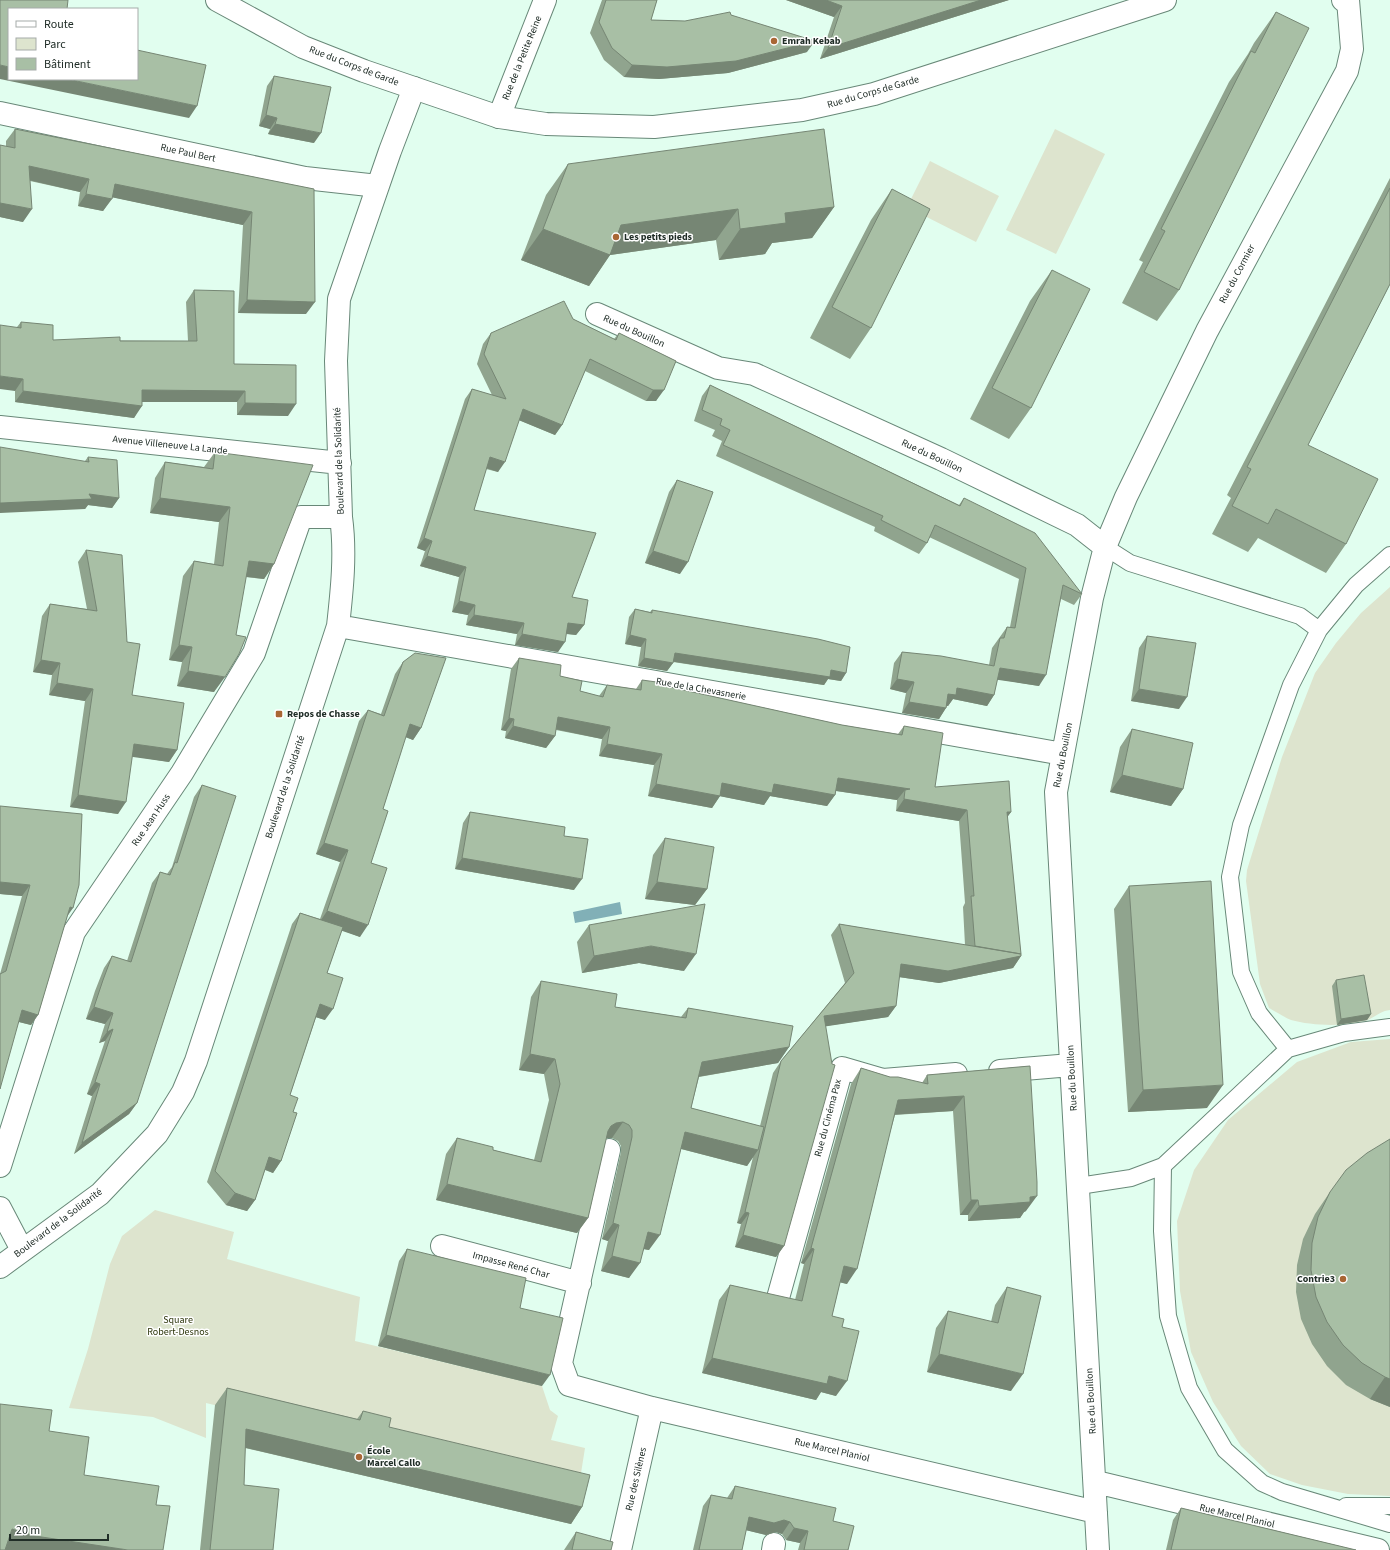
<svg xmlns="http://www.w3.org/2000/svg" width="1390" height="1550" font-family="'Source Sans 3',sans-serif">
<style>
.green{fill:#dde4ce}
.water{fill:#81b0b7}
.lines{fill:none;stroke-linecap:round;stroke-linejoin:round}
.service-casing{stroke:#688878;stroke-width:18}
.minor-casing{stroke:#688878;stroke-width:24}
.tertiary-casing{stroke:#688878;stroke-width:24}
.service{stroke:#fff;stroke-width:16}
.minor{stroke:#fff;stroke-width:22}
.tertiary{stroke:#fff;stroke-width:22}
.wall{fill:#90a48e}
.shaded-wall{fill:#768674}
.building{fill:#a8bfa5;stroke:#768674}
.poi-dot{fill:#a96634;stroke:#fff;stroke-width:1.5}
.labels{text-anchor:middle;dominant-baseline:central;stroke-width:3;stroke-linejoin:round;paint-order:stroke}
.poi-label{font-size:10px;font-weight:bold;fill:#202d27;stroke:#fff;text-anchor:start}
.street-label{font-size:10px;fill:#202d27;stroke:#fff}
.park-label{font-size:10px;fill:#2c350a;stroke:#fff}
</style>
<rect width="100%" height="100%" fill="#e1feef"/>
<!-- green -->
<path class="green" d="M1055,129L1105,154L1056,254L1006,230Z
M930,161L999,196L976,242L907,207Z
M1390,587V1010C1381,1011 1376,1016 1368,1020C1348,1027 1312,1026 1291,1020C1284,1017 1276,1012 1269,1008L1260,984L1246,881L1247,870L1282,757L1315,673L1336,643L1361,613Z
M1390,1039V1496L1348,1494L1302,1485L1270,1474L1241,1446L1213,1402L1191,1352L1180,1291L1177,1221L1194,1170L1228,1120L1297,1062L1351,1042Z
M155,1210L234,1232L227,1259L360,1297L355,1341L542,1386L550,1410L558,1416L551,1440L585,1448L578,1492L206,1403V1438L153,1417L69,1408L88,1349L110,1264L122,1236Z"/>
<!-- water -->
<path class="water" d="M620,902L622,914L575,923L573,912Z"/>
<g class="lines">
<defs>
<path id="service" d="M1105,547L1130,563L1300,616L1319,630
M1288,1049L1259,1013L1241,972L1230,877L1241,825L1291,685L1319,630L1356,585L1390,555
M1163,1166L1162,1231L1168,1316L1189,1388L1225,1450L1262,1483L1282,1492L1390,1524
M1079,1186L1131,1178L1163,1166L1288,1049L1344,1033L1390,1027
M1346,1506H1390"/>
<path id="minor" d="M0,113L305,178L378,186
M499,117L545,0
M597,314L718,368L754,374L941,459L1077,525L1105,547
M0,427L340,463
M338,626L1063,754
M1000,1071L1071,1065
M609,1150L561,1363L569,1385L652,1408L1096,1512
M0,1166L74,932L182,773L254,653L301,517H341
M0,1208L22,1250
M442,1246L580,1283
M0,1267L100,1194L157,1134L183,1092L196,1061L338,626C342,590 346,553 341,517L336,361L339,299L390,151L414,88
M778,1298L842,1068L883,1080L956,1074
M1096,1482L1378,1550
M620,1550L652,1408
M773,1550L774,1544
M1098,1550L1056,792L1092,598L1105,547L1126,497L1207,331L1347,71L1352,49L1348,0"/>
<path id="tertiary" d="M217,0L303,47L364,71L499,117L546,124L654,127L802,110L874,94L1165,0
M1343,0H1344"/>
</defs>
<!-- service casing -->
<use href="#service" class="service-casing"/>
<!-- minor casing -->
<use href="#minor" class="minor-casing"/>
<!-- tertiary casing -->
<use href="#tertiary" class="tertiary-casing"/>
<!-- service -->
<use href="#service" class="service"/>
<!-- minor -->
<use href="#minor" class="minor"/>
<!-- tertiary -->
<use href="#tertiary" class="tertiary"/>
</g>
<!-- wall -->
<path class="wall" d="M602,0H657L651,20L685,21L731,15L807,52L728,73L659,79L624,77L604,60L590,33Z
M786,0H1009L820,59L834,17Z
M1276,12L1179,290L1157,321L1122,303L1143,262L1139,260L1229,82L1248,54L1254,43Z
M274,76L314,143L268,134L270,129L259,126L267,86Z
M15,129L314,189L306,314L238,313L243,225L112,197L103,211L78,206L80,192L30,181L23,222L0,217V145L6,147V141Z
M568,164L834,207L812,238L772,243L765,254L719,260L716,240L610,255L589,286L521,260L546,195Z
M1390,178V284L1308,445L1346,544L1326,573L1258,538L1248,552L1212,534L1231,498L1227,495Z
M892,189L871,328L850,359L810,338L871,220Z
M1052,270L1031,408L1009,439L970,419L1030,301Z
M194,290L234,364L288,416L237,415V402H142L134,418L15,402V391L17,327L21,322L53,340L188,341L186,302Z
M573,319L614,339L619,333L676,361L656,401H646L585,371L562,425L555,435L519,420L498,472L486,469L474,510L572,597L584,625L576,635L566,634L558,652L515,645L517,634L466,625L468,615L452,612L459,577L420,566L425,551L417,548L465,399L472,389L492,395L477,364L483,344L491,333Z
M710,385L959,505L964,498L1082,594L1074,605L1061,599L1039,686L997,679L994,695L987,706L953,699L948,706H947L939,719L902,713L906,693L890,689L894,663L902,652L989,665L992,648L1007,627H1010L1019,579L929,537L927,543L919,554L874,531L875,527L716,456L722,441L712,436L715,430L694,421L702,396Z
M215,452L274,564L264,579L246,577L214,692L177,686L182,662L169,660L183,576L194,561L214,564L219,522L150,513L155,478L165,462L204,467Z
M88,457L119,498L112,508L88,505L85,509V461Z
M677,480L680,574L645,563L669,492Z
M86,550L127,642L132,695L177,750L169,762L132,756L118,814L70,807L85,701L49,695L52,675L33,672L42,616L50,604L87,609L78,562Z
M635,609L650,612L652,610L846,673L841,681L828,679L824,685L673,662V663L667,671L638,666L641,647L625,644L629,617Z
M1147,636L1179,709L1131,701L1139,648Z
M519,658L560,676L580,691L599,696L607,685L636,689L642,680L670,687L842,725L898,734L904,726L935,787L1011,812L1007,817L1021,956L1013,968L939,983L899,977L896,1006L888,1017L825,1026L784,1246L776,1257L735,1247L741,1224L737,1223L753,1157L747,1166L681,1149L649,1250L644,1249L629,1278L601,1271L608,1241L602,1239L621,1152V1146L618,1141L612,1138H606L588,1218L577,1233L436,1200L446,1154L457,1138L493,1150L534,1160L549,1100L544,1074L519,1070L531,997L541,981L615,1007L681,1017L688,1008L789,1047L778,1063L699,1077L691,1108L760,1126L773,1073L781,1061L845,983L831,935L839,924L965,945L963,907L965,903L959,821L896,811L897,801V800L836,791L835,795L827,806L770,796L764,805L720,796L712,808L648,796L654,765L599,756L602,739L556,730L555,736L546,748L505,738L506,731L501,730L511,669Z
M403,662L421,728L413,740L405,737L383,809L371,863L360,937L342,930L327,973L325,1020L316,1017L290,1095L293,1112L281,1161L273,1173L265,1170L255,1200L247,1211L226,1205L207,1182L292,924L300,913L320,919L340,862L316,854L359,721L368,710L381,714L395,674Z
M1132,729L1183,789L1171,806L1110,792L1120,747Z
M202,785L137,1103L129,1114L74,1154L92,1096L87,1094L105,1041L99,1043L105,1024L86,1019L95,991L104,968L112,956L127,961L152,883L160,872L167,874L172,867L194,797Z
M0,806L67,917L38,1015L31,1025L19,1022L0,974L22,896L0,894Z
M470,812L564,836L574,890L455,869L463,823Z
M665,838L707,889L695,905L645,899L653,855Z
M1129,886L1207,1108L1128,1112L1114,909Z
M589,925L684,971L639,963L582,973L577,942Z
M1336,980L1371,1014L1367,1020L1337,1025L1332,986Z
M1030,1066L1026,1211L1024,1212L1020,1218L968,1221V1215H960L953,1111L895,1115L847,1284L840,1282L832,1316L842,1327L836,1396L821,1392L816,1400L702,1373L719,1300L730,1285L795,1300L804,1264L801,1263L851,1084L861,1068L890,1077L922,1083L927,1075Z
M1390,1139V1407L1370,1399L1346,1385L1327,1366L1312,1344L1301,1319L1296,1292L1297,1265L1303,1239L1315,1214L1330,1192Z
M407,1249L520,1308L542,1386L378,1346L399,1261Z
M1007,1287L1011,1391L927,1372L936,1328L948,1311L991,1322L995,1305Z
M227,1388L357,1419L363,1411L389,1427L582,1507L571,1524L245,1448L244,1485L273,1550H200L215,1405Z
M735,1486L833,1521L848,1550H798L800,1543L786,1540L782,1534L776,1532L766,1535L746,1530L742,1550H693L703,1506L711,1495L727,1498Z
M1181,1508L1356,1550H1166L1173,1520Z
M576,1532L611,1550H564Z"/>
<!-- shaded-wall -->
<path class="shaded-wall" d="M786,0H826L842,6L834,17Z
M981,0H1009L820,59L828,48Z
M815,41L807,52L728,73L659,79L624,77L632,65Z
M0,65L9,67V79H67L197,106L189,118L0,79Z
M266,115L277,118L270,129L259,126Z
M275,124L321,133L314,143L268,134Z
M29,166L89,179L80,192L20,178Z
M115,184L252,212L243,225L106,196Z
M86,194L112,199L103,211L78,206Z
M0,203L32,209L23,222L0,217Z
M834,207L812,238L772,243L765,254L719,260L740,229L785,213Z
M738,209L716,240L610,255L589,286L521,260L543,229L621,225Z
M247,300L315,302L306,314L238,313Z
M0,376L23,379L15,391L0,389Z
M142,390L245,391L237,402H133Z
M653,390H664L656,401H646Z
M23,391L142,406L134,418L15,402Z
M245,403L296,404L288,416L237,415Z
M523,409L562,425L555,435L516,419Z
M490,457L505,462L498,472L483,467Z
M89,494L119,498L112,508L88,505L85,509L0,513V503Z
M160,498L230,507L219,522L150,513Z
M424,538L432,541L425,551L417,548Z
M653,551L688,562L680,574L645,563Z
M427,556L466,567L459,577L420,566Z
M249,561L274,564L264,579L238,576Z
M459,601L475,605L468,615L452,612Z
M474,615L524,623L517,634L466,625Z
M568,623L584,625L576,635L561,633Z
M522,634L565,642L558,652L515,645Z
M630,635L646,639L641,647L625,644Z
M179,645L192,647L182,662L169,660Z
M675,653L831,670L846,673L841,681L828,679L824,685L669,661Z
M644,658L673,663L667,671L638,666Z
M41,660L60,663L52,675L33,672Z
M1000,668L1046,675L1039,686L992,679Z
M188,671L225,677L214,692L177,686Z
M897,679L914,682L906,693L890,689Z
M57,683L93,689L85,701L49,695Z
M957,688L994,695L987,706L953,699L948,706L941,705L948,694Z
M1139,689L1187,697L1179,709L1131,701Z
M909,702L946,708L939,719L902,713Z
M558,717L610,727L602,739L550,728Z
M509,718L514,719L506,731L501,730Z
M410,724L421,728L413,740L401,735Z
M513,726L555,736L546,748L505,738Z
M134,744L177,750L169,762L126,756Z
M607,744L662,754L654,765L599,756Z
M1122,775L1183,789L1171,806L1110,792Z
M838,778L910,789L905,790L897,800L830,790Z
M722,783L774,784L835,795L827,806L770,796L764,805L714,795Z
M656,784L720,796L712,808L648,796Z
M78,795L126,802L118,814L70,807Z
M904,799L967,810L959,821L896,811Z
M1007,812H1011L1003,823Z
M324,843L348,850L340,862L316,854Z
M462,858L582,879L574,890L455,869Z
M0,882L30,885L22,896L0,894Z
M657,882L707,889L695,905L645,899Z
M70,907L73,908L66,918Z
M327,911L368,925L360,937L319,923Z
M651,946L696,954L684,971L639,963L582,973L594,956Z
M1021,956L1013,968L939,983L892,976L901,964Z
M320,1004L333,1009L325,1020L312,1016Z
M896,1006L888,1017L815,1028L824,1016Z
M94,1007L113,1013L105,1024L86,1019Z
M22,1010L38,1015L31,1025L15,1021Z
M1371,1014L1367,1020L1337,1025L1341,1019Z
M113,1029L105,1041L99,1043L107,1032Z
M789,1047L778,1063L691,1078L702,1062Z
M530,1054L555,1059L544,1074L519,1070Z
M95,1082L100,1084L92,1096L87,1094Z
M1223,1085L1207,1108L1128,1112L1143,1090Z
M964,1096L953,1111L888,1115L898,1100Z
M137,1103L129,1114L74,1154L82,1143Z
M623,1122L612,1138H605L600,1141L611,1126L616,1123Z
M685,1132L758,1150L747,1166L674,1147Z
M269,1157L281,1161L273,1173L261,1168Z
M447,1184L588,1218L577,1233L436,1200Z
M235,1193L255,1200L247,1211L226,1205Z
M1037,1196L1026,1211L1024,1212L1020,1218L968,1221L979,1206L1030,1197Z
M971,1200H978L968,1215H960Z
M745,1212L749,1213L741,1224L737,1223Z
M613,1223L619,1225L608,1241L602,1239Z
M648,1232L660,1235L649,1250L637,1248Z
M743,1235L784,1246L776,1257L735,1247Z
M811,1248L814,1249L804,1264L801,1263Z
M612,1256L640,1263L629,1278L601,1271Z
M844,1266L857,1269L847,1284L834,1281Z
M386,1335L550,1375L542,1386L378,1346Z
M939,1354L1023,1374L1011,1391L927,1372Z
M712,1358L829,1376L847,1381L836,1396L821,1392L816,1400L702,1373Z
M1385,1377L1390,1379V1407L1370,1399Z
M246,1429L582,1507L571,1524L234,1445Z
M749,1517L784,1520L790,1522L782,1534L776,1532L766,1535L741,1529Z
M794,1528L808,1531L800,1543L786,1540Z
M12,1529L128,1550H4Z"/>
<!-- building -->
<path class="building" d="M0,0H68L67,9H9V67L0,65Z
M606,0H657L651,20L685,21L730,12L731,15L815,41L736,61L667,67L632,65L612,48L599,22Z
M826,0H981L828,48L842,6Z
M1276,12L1309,28L1179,290L1144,272L1165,231L1161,229L1251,51L1255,53Z
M137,50L206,65L197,106L67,79H137Z
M274,76L331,87L321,133L275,124L277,118L266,115Z
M15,129L314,189L315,302L247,300L252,212L115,184L112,199L86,194L89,179L29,166L32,209L0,203V145L15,148Z
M824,129L834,207L785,213L786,223L740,229L738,209L621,225L610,255L543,229L568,164Z
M1390,188V284L1308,445L1378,479L1346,544L1276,509L1268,524L1232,506L1251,469L1247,467Z
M892,189L930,209L871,328L832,307Z
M1052,270L1090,289L1031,408L992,388Z
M194,290L234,291V364L296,365V404L245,403V391L142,390V406L23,391V379L0,376V325L21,328V322L53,325V340L120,337V341H197Z
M564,301L573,319L616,340L619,333L676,361L664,390H653L590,359L562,425L523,409L505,462L490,457L474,510L596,533L572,597L588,600L584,625L568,623L565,642L522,634L524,623L474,615L475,605L459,601L466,567L427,556L432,541L424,538L472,389L506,399L484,354L491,333Z
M710,385L960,506L964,498L1035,533L1082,594L1063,585L1046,675L1000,668L994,695L957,688L956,695L948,694L946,708L909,702L914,682L897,679L902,652L941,656L994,666L1000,638H1004L1007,627L1015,628L1026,568L935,525L927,543L881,520L883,516L723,445L730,430L720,425L722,419L702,410Z
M0,447L89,462L88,457L117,460L119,498L89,494L92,499L0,503Z
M215,452L313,465L274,564L249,561L236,635L246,637L239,654L225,677L188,671L192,647L179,645L194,561L223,566L230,507L160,498L165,462L213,469Z
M677,480L713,492L688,562L653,551Z
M86,550L122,555L127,642L140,644L132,695L184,703L177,750L134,744L126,802L78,795L93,689L57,683L60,663L41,660L50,604L97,611Z
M635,609L652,613V610L818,639L850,647L846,673L831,670L830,677L675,653L673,663L644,658L646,639L630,635Z
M1147,636L1196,643L1187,697L1139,689Z
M415,653L446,658L421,728L410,724L383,809L388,811L371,863L387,868L368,925L327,911L348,850L324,843L368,710L384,716L403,662Z
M519,658L561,665L560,676L582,681L580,691L603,697L607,685L641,690L642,680L671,684L670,687L842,725L902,735L904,726L943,733L935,787L1009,781L1011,812H1007L1021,954L975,946L971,896H974L967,810L904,799L905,790L910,789L838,778L835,795L774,784L772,793L722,783L720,796L656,784L662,754L607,744L610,727L558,717L555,736L513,726L514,719L509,718Z
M1132,729L1193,743L1183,789L1122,775Z
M202,785L236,796L137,1103L82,1143L100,1084L95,1082L113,1029L107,1032L113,1013L94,1007L103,980L112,956L131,962L160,872L170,875L175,862L177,863Z
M0,806L82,814L79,885L73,908L70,907L38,1015L22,1010L0,1089V974L6,971L30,885L0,882Z
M470,812L565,827L564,836L588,839L582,879L462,858Z
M665,838L714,847L707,889L657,882Z
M1211,881L1223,1085L1143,1090L1129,886Z
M705,904L696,954L651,946L594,956L589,925Z
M300,913L343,927L327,973L343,978L333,1009L320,1004L290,1095L298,1098L293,1112L297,1113L281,1161L269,1157L255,1200L235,1193L215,1171Z
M839,924L1021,954V956L948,971L901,964L896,1006L824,1016L832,1064L835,1065L784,1246L743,1235L749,1213L745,1212L781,1061L854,973Z
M1364,975L1371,1014L1341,1019L1336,980Z
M541,981L617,994L615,1007L686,1018L688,1008L793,1026L789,1047L702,1062L691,1108L764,1127L758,1150L685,1132L660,1235L648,1232L640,1263L612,1256L619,1225L613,1223L632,1137V1130L629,1125L623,1122L616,1123L611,1126L608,1131L588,1218L447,1184L457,1138L493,1147V1150L541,1162L560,1084L555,1059L530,1054Z
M1030,1066L1037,1182V1196L1030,1197V1202L979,1206L978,1200H971L964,1096L898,1100L857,1269L844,1266L832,1316L844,1319L842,1327L859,1331L847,1381L829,1376L827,1384L712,1358L730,1285L802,1301L814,1249L811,1248L861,1068L890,1077H898L928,1084L927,1075Z
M1390,1139V1379L1385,1377L1362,1363L1343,1345L1327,1322L1316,1297L1311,1270L1312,1243L1318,1217L1330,1192L1346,1170L1367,1153Z
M407,1249L526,1278L520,1308L563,1318L550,1375L386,1335Z
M1007,1287L1041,1296L1023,1374L939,1354L948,1311L998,1323Z
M227,1388L360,1420L363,1411L391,1418L389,1427L590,1475L582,1507L246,1429L244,1485L279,1489L273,1550H210Z
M0,1404L52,1410L49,1431L89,1437L84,1475L159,1486L156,1505L170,1506L163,1550H128L35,1536L12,1529L5,1550H0Z
M735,1486L836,1508L833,1521L854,1526L848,1550H804L808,1531L794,1528L790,1522L784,1520L774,1523L749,1517L742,1550H699L711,1495L732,1499Z
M1181,1508L1356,1550H1171Z
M576,1532L613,1542L611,1550H572Z"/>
<!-- markers -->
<g class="poi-dot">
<circle cx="774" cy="41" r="4"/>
<circle cx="616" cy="237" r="4"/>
<rect x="275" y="710" width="8" height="8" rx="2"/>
<circle cx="1343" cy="1279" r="4"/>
<circle cx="359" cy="1457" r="4"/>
</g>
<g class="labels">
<!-- poi labels -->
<g class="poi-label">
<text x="782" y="41">Emrah Kebab</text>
<text x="624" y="237">Les petits pieds</text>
<text x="287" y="714">Repos de Chasse</text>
<text x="1335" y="1279" text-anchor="end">Contrie3</text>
<text x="367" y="1451">École<tspan x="367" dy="12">Marcel Callo</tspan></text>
</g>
<!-- street labels -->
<g class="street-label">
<text transform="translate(522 58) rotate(-68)">Rue de la Petite Reine</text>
<text transform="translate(354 66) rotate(21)">Rue du Corps de Garde</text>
<text transform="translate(873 92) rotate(-16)">Rue du Corps de Garde</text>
<text transform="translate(188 153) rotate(12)">Rue Paul Bert</text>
<text transform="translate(1237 274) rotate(-62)">Rue du Cormier</text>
<text transform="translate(634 331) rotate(24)">Rue du Bouillon</text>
<text transform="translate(170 445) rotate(6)">Avenue Villeneuve La Lande</text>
<text transform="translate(932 456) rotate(25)">Rue du Bouillon</text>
<text transform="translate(339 461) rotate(-92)">Boulevard de la Solidarité</text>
<text transform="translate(701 689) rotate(10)">Rue de la Chevasnerie</text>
<text transform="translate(1063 755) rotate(-79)">Rue du Bouillon</text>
<text transform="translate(285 787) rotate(-72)">Boulevard de la Solidarité</text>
<text transform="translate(151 820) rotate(-56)">Rue Jean Huss</text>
<text transform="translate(1072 1078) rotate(-93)">Rue du Bouillon</text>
<text transform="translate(828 1118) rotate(-75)">Rue du Cinéma Pax</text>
<text transform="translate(58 1223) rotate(-37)">Boulevard de la Solidarité</text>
<text transform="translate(511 1265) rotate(15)">Impasse René Char</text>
<text transform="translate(1091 1401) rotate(-93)">Rue du Bouillon</text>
<text transform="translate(832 1450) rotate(13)">Rue Marcel Planiol</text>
<text transform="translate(636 1479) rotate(-77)">Rue des Silènes</text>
<text transform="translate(1237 1516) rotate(13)">Rue Marcel Planiol</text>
</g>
<!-- park labels -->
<g class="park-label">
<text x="178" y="1320">Square<tspan x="178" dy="12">Robert-Desnos</tspan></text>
</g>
</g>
<!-- legend -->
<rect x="8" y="8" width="130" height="72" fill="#ffffff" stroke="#a6aba9"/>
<rect x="16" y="21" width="20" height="6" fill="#ffffff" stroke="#a6aba9"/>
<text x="44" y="28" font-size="12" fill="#202d27">Route</text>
<rect x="16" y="38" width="20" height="12" fill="#dde4ce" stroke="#a6aba9"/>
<text x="44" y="48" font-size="12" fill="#202d27">Parc</text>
<rect x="16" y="58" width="20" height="12" fill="#a8bfa5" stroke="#a6aba9"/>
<text x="44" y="68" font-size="12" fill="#202d27">Bâtiment</text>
<!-- scale -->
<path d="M10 1534v6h98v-6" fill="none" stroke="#202d27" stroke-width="2"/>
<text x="16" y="1534" font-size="12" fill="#202d27" stroke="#ffffff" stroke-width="3" paint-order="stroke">20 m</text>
</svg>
